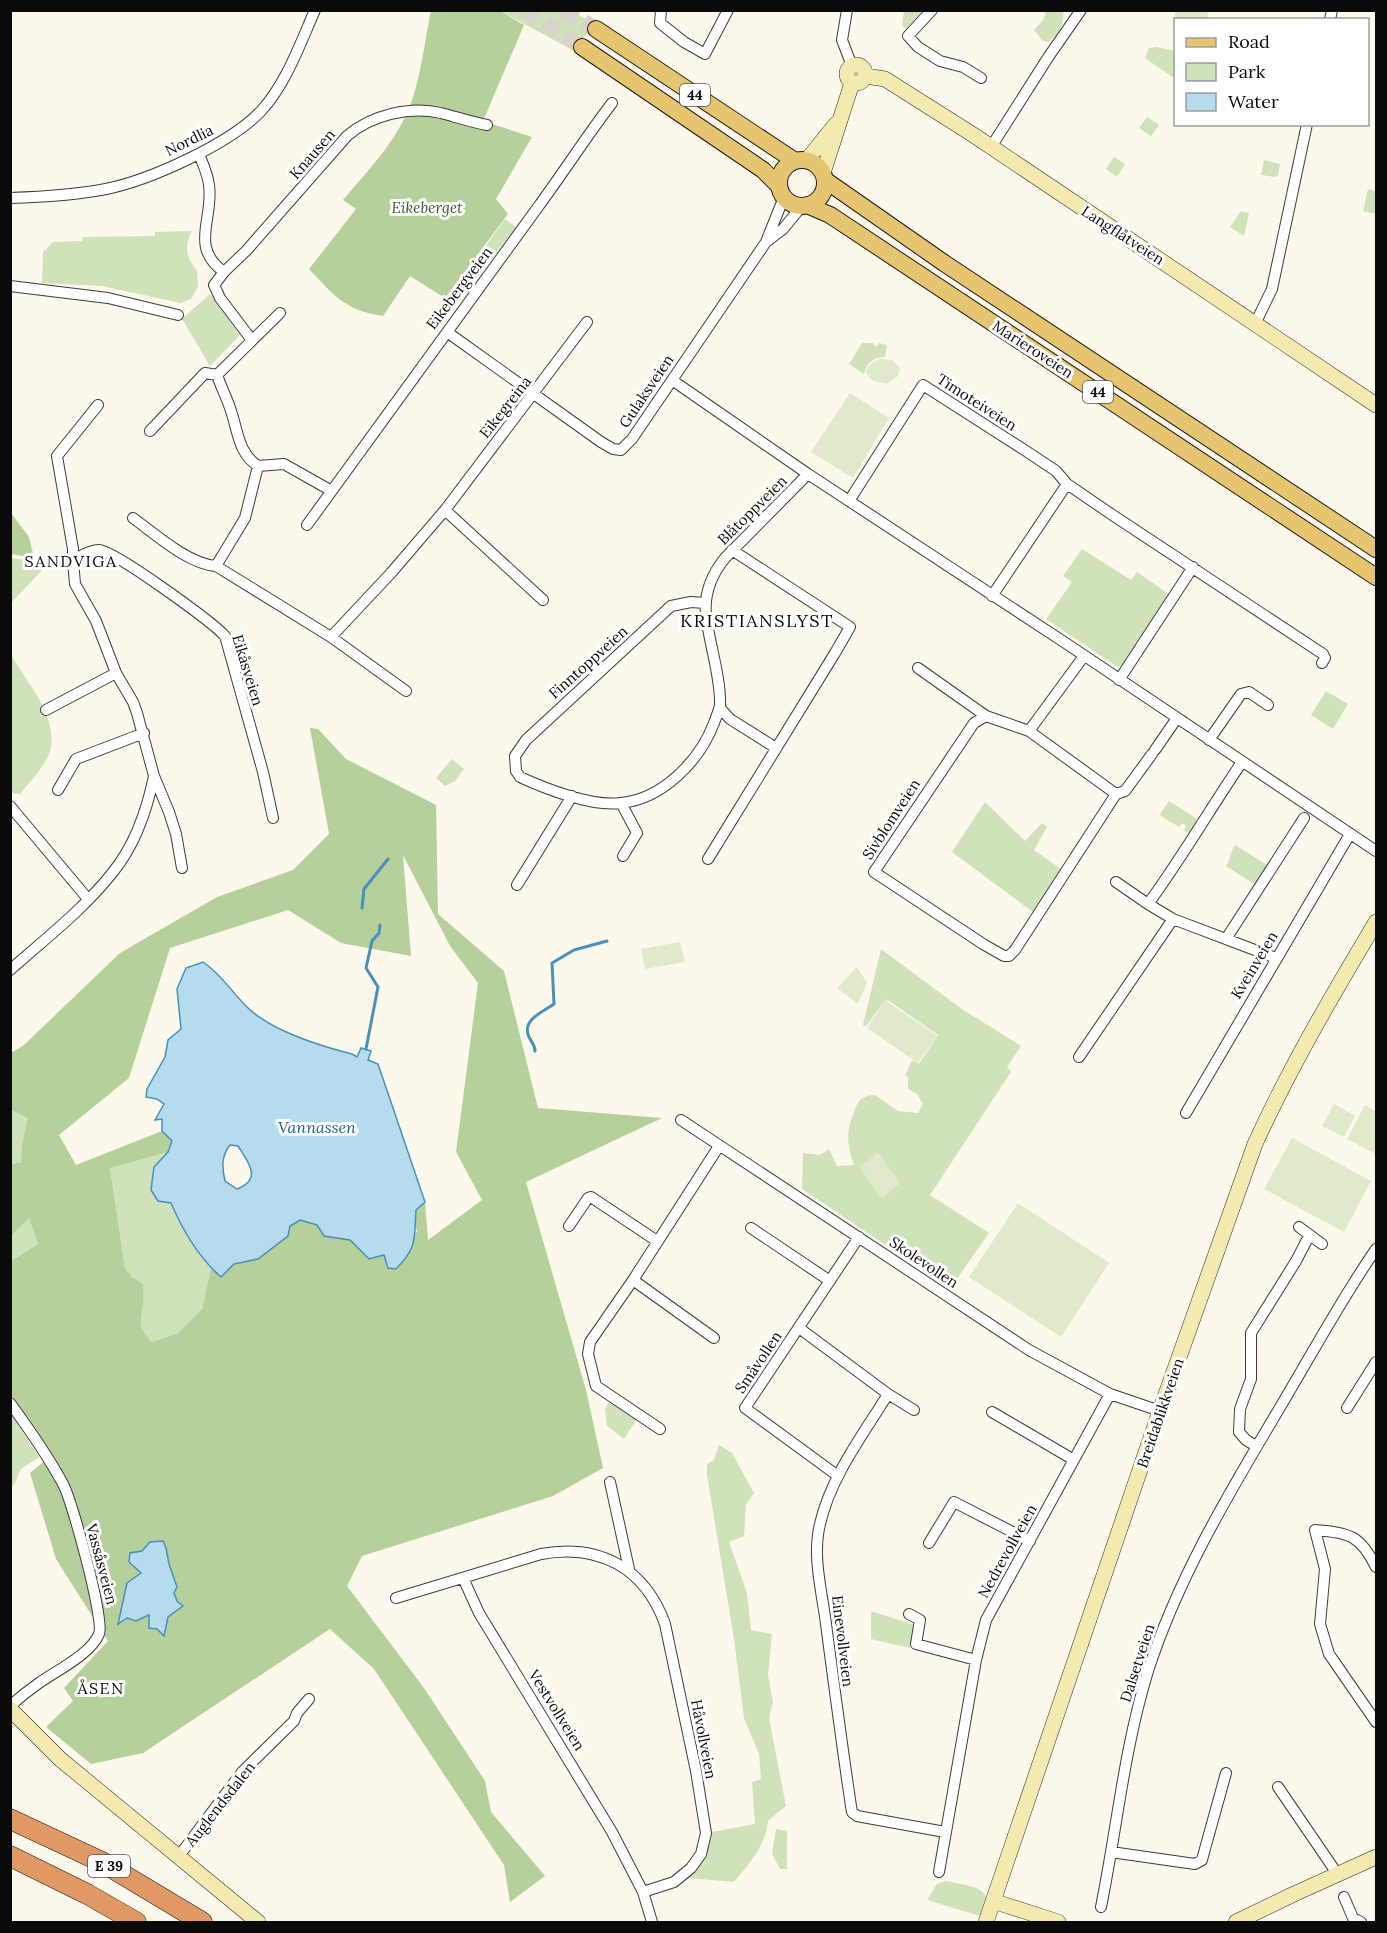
<svg xmlns="http://www.w3.org/2000/svg" width="1387" height="1933" font-family="Lora,serif">
<style>
.green{fill:#d0e2b9}
.forest{fill:#b5d09b;fill-rule:evenodd}
.pitch{fill:#e0eaca}
.water{fill:#b6dbed;stroke:#4791ba;stroke-width:1.5;fill-rule:evenodd}
.lines{fill:none;stroke-linecap:round;stroke-linejoin:round}
.stream{stroke:#4791ba;stroke-width:3}
.primary-tunnel{stroke:#d8d4c9;stroke-width:16;stroke-dasharray:16 8;stroke-linecap:butt}
.street-casing{stroke:#3d3d3d;stroke-width:12}
.secondary-casing{stroke:#2c2c2c;stroke-width:16}
.primary-casing{stroke:#1b1b1b;stroke-width:18}
.highway-casing{stroke:#1b1b1b;stroke-width:21}
.street{stroke:#fff;stroke-width:10}
.secondary{stroke:#f4e9ae;stroke-width:15}
.primary{stroke:#e6c571;stroke-width:16}
.highway{stroke:#e09864;stroke-width:20}
.labels{text-anchor:middle;dominant-baseline:central;stroke-width:6;stroke-linejoin:round;paint-order:stroke}
.shield{fill:#fff;stroke:#545454;stroke-width:1.5}
.shield-label{font-size:14px;font-weight:bold;fill:#0a0a0a}
.street-label{font-size:15px;fill:#0a0a0a;stroke:#fff}
.park-label{font-size:15px;font-style:italic;fill:#315824;stroke:#fff}
.neighbourhood-label{font-size:16px;letter-spacing:1.5px;fill:#0a0a0a;stroke:#fff}
.water-label{font-size:16px;font-style:italic;fill:#26628a;stroke:#fff}
.quarter-label{font-size:18px;letter-spacing:1.5px;fill:#0a0a0a;stroke:#fff}
</style>
<rect width="100%" height="100%" fill="#fcf8eb"/>
<!-- green -->
<path class="green" d="M500,11H572L606,30H592L585,36L582,43L589,59Z
M904,11V10L923,11L906,29L902,25Z
M1046,11H1063C1065,23 1058,36 1047,42L1042,40L1034,30L1043,20Z
M1156,47L1175,51L1174,78L1145,58L1149,48Z
M1147,117L1159,125L1151,136L1139,128Z
M1114,157L1125,164L1117,177L1106,169Z
M1264,160L1280,164L1278,175L1275,177L1261,175Z
M1368,189L1376,191V214L1363,211Z
M1241,211L1249,213L1244,236L1230,227Z
M505,219L516,227L483,270L473,264Z
M192,231C184,245 186,259 197,270L198,286L191,299L180,303L102,286L42,283L43,252L53,242L82,241L83,237L155,236V232Z
M210,294L240,335L210,366L182,319Z
M862,343H872L876,347L879,343L887,345L885,357C873,357 867,363 864,374L849,364Z
M1082,549L1131,580L1137,572L1170,595L1123,665L1116,666L1046,619L1072,582L1063,576Z
M11,558L49,563L11,603L10,558Z
M10,653C26,682 56,712 51,747C48,764 30,781 20,794L11,793Z
M1326,691L1348,704L1333,729L1311,715Z
M452,759L464,769L455,781L445,786L436,778Z
M1169,801L1197,819L1190,834L1184,830L1186,826L1182,823L1179,827L1161,816L1160,814Z
M985,802L1025,841L1042,823L1047,827L1034,850L1061,869L1033,912L952,852Z
M1235,845L1267,865L1265,874L1257,886L1226,866C1231,859 1229,854 1235,845Z
M881,949L962,1009L1021,1046L1007,1067L1011,1072L930,1195L989,1233L954,1283L945,1285L802,1189L803,1153L820,1155L829,1149L837,1166L854,1165C848,1147 845,1133 853,1115C858,1101 860,1096 875,1095L898,1111L918,1113L923,1104L917,1094L908,1089V1077L905,1076L912,1060L919,1064L938,1035L886,999L866,1026L863,1025Z
M10,1110L29,1118L22,1144L21,1162L11,1164Z
M168,1152L154,1167C170,1201 184,1241 211,1268L202,1309L178,1333L152,1342L143,1333L139,1320L143,1303L132,1277L125,1268L110,1167Z
M29,1218L38,1244L11,1261V1236Z
M611,1399L638,1417L624,1439L607,1426L605,1409Z
M11,1414L39,1457L21,1469L14,1485L11,1484Z
M719,1445L732,1453L754,1493L746,1504L744,1536L729,1542L747,1593L751,1630L772,1634L768,1675L773,1702L769,1718L786,1806L768,1821C766,1845 749,1864 734,1882L688,1878C702,1865 708,1851 712,1832L755,1824L752,1782L761,1779L759,1754L744,1718L734,1639L707,1475V1464L714,1460Z
M871,1611L915,1625L910,1648L871,1639Z
M776,1829L787,1831V1869H780L772,1854Z
M946,1881C957,1884 989,1885 986,1902C985,1906 982,1912 980,1916L927,1900L937,1884Z"/>
<!-- forest -->
<path class="forest" d="M431,11H500L524,25L483,121L532,137L496,199L508,214L445,298L410,276L383,316C344,310 335,296 309,269L356,209L343,200C369,169 401,137 413,97C422,69 425,39 431,11Z
M11,513L29,537L34,558L11,554Z
M310,728L318,729L346,759L436,805L438,914L504,971L538,1108L662,1118L526,1182L586,1390L603,1468L553,1496L362,1556L347,1586L424,1688L485,1781L491,1812L545,1876L510,1902L504,1865L374,1669L330,1629L143,1753L91,1764L46,1727L73,1701L64,1688L108,1641L56,1559L30,1473L52,1455L11,1395V1261L38,1244L29,1218L11,1236V1164L21,1162L22,1144L28,1118L11,1110V1053L24,1045L120,953L217,897L293,870L329,834ZM403,855L450,946L478,983L456,1152L482,1200L428,1240L425,1202L416,1210L415,1223L417,1232L369,1259L350,1240L325,1236L317,1225L300,1220L290,1226L258,1258L234,1264L221,1277L211,1268L202,1309L178,1333L152,1342C137,1326 140,1325 143,1305C144,1298 143,1291 143,1284L132,1277L125,1268L110,1168L168,1152L172,1141L162,1131L76,1165L59,1135L129,1078L170,948L288,910L341,943L411,956ZM166,1548L169,1564L177,1587L174,1593L177,1601L182,1606L168,1616L149,1615L136,1621L127,1618L119,1623L141,1573Z"/>
<!-- pitch -->
<path class="pitch" d="M1175,11H1208L1207,19L1176,20L1175,23Z
M880,359L892,360L900,368L898,376L887,384L873,381L866,373C867,366 873,361 880,359Z
M850,393L889,418L853,478L811,452Z
M680,942L685,962L645,969L641,949Z
M857,967L867,983L858,1004L837,988Z
M885,1000L937,1036L918,1063L867,1028Z
M1334,1104L1355,1116L1344,1137L1322,1126Z
M1365,1105L1376,1111V1154L1347,1139Z
M1292,1138L1371,1181L1344,1232L1264,1189Z
M878,1153L901,1183L882,1198L859,1167Z
M1018,1203L1109,1263L1061,1337L969,1277Z"/>
<!-- water -->
<path class="water" d="M203,962C223,976 230,990 246,1006C269,1030 320,1046 352,1054L357,1057L361,1048L371,1051L368,1060L378,1064L425,1202L416,1210C414,1238 418,1247 396,1269L388,1268L384,1255L369,1259L350,1240L324,1236L317,1225L300,1220L290,1226L288,1236L258,1259L234,1264L221,1277C198,1257 183,1231 171,1203L158,1201L151,1190L154,1167L168,1152L172,1141L162,1131V1119L155,1120L164,1104L157,1099L146,1097L147,1089L165,1057L168,1040L181,1029L177,989L186,968ZM230,1145L238,1146C248,1162 263,1179 237,1189L225,1181C222,1168 221,1156 230,1145Z
M163,1541L166,1548L169,1564L177,1587L174,1593L177,1601L183,1606L168,1617L164,1636L157,1629L149,1628V1615L136,1621L127,1618L118,1624L127,1583L141,1573L129,1562L130,1553L142,1551L150,1542Z"/>
<g class="lines">
<!-- stream -->
<path class="stream" d="M362,908L364,889L388,859
M366,1049L378,987L366,968L372,941L379,933L380,925
M535,1051C535,1045 532,1043 529,1037C521,1020 543,1012 554,1004L552,963L574,950L607,941"/>
<!-- primary-tunnel -->
<path class="primary-tunnel" d="M524,10L582,47
M563,10L596,29"/>
<defs>
<path id="street" d="M661,10L660,23L684,42L705,54L728,10
M847,10L842,40L852,66
M932,10L908,36L918,47L940,61L963,67L981,78
M1330,20L1332,10
M991,147L1049,56L1081,10
M199,154C203,164 208,175 209,185C214,219 189,247 224,272
M10,198C43,197 75,195 106,189C150,180 230,144 261,111C286,84 300,44 315,10
M766,242L783,229L802,206
M10,286L108,298L178,315
M1255,324L1272,289L1307,124
M447,332L601,442L613,449L621,450L632,439L766,242L784,197
M251,339L220,298L214,285L224,272L246,251L347,136C371,115 409,106 441,113C456,117 471,122 487,125
M217,375C221,387 227,398 231,411C238,431 238,453 258,466
M672,380L808,474L1067,644L1376,851
M98,405L57,456L73,549V560C81,556 89,550 99,550C115,551 211,621 225,636L263,772L273,818
M150,431L205,373L217,375L280,313
M849,501L923,385L1026,451L1056,471L1067,484L1114,516L1323,654L1325,658L1322,663
M445,510L543,600
M133,518C155,534 188,564 216,566L245,518L258,466L284,464L330,490
M307,525C383,419 460,313 538,207C563,173 586,137 612,103
M55,561L73,560L75,584L96,621L116,673L133,702L137,713L154,776L169,812L176,834L182,868
M216,566L331,637L406,691
M992,596L1067,484
M705,603L691,602L671,606L526,740L515,756L516,771L520,777C546,789 592,807 621,803C663,799 700,760 714,723C716,717 719,711 720,705C721,677 709,643 706,615C704,594 712,574 725,558L808,474
M331,637L391,573L445,510L587,322
M918,668L986,716
M1119,680L1193,567
M720,708L730,719L776,748
M46,710L116,673
M1029,731L1116,794L1015,950L1009,956H1004L983,944L874,872L974,723L986,716L1029,731L1084,656
M1209,740L1241,694L1249,692L1268,705
M1155,750L1177,718
M58,790L76,759L144,733
M1116,794L1125,791L1152,754
M621,803L637,833L623,856
M10,806L88,899
M708,859L835,653L850,627L732,550
M1116,882L1148,904
M517,885L572,796
M1173,919L1148,904C1181,859 1210,809 1242,762
M1226,939L1304,818
M10,970C45,939 84,909 113,872C135,845 147,810 154,776
M1079,1057L1173,919L1276,958
M1186,1113L1350,834
M681,1120L1029,1350L1110,1394L1160,1411
M569,1226L588,1198L591,1197L657,1241
M1299,1227L1322,1244
M751,1228L830,1281
M633,1280L714,1338
M799,1328L888,1394C863,1435 831,1476 820,1524C812,1556 822,1592 826,1624C834,1685 842,1746 851,1806L852,1812L857,1816L945,1832
M888,1394L914,1410
M10,1403C29,1429 48,1456 63,1484C72,1500 105,1621 99,1634C91,1654 56,1671 39,1683C29,1690 20,1697 10,1706
M1347,1408L1376,1362
M992,1412L1074,1460
M660,1429L596,1386L588,1354L590,1342L633,1280L719,1146
M1256,1446L1246,1440L1239,1432L1240,1409L1251,1379V1333L1296,1261L1309,1236
M838,1476L745,1408L859,1237
M610,1482L629,1569
M929,1543L954,1502L1030,1541
M1376,1567C1360,1535 1350,1533 1315,1530L1325,1569L1320,1624L1329,1654L1376,1722
M463,1578L479,1613L612,1832L643,1892L652,1922
M396,1598L541,1554C599,1543 645,1568 665,1624L696,1771L706,1833L701,1854L691,1868L674,1882L643,1892
M909,1614L920,1620L916,1644L976,1660
M1278,1787L1334,1869L1336,1875
M1111,1852L1195,1864L1202,1860L1203,1856L1226,1773
M179,1856L242,1772L294,1721L297,1713L309,1699
M939,1872L976,1660L986,1620L1110,1394
M1344,1897L1353,1918L1361,1922
M1101,1907C1117,1828 1124,1749 1148,1671C1179,1575 1231,1490 1282,1404C1313,1352 1342,1298 1376,1249"/>
<path id="secondary" d="M847 74a9 9 0 1 1 18 0a9 9 0 1 1-18 0Z
M866,76L885,79L975,136L1376,405
M807,160L836,124
M823,173L852,83
M10,1709L60,1759L258,1922
M993,1901L1058,1922
M986,1922L1160,1411L1255,1144C1290,1067 1333,994 1376,922
M1236,1922L1294,1894L1376,1857"/>
<path id="primary" d="M596,29L795,161
M582,47L763,170L779,186
M779 183a23 23 0 1 1 46 0a23 23 0 1 1-46 0Z
M825,180L944,263L1376,549
M807,205L830,215L1376,577"/>
<path id="highway" d="M10,1819L102,1862L202,1922
M10,1856L87,1894L136,1922"/>
</defs>
<!-- street casing -->
<use href="#street" class="street-casing"/>
<!-- secondary casing -->
<use href="#secondary" class="secondary-casing"/>
<!-- primary casing -->
<use href="#primary" class="primary-casing"/>
<!-- highway casing -->
<use href="#highway" class="highway-casing"/>
<!-- street -->
<use href="#street" class="street"/>
<!-- secondary -->
<use href="#secondary" class="secondary"/>
<!-- primary -->
<use href="#primary" class="primary"/>
<!-- highway -->
<use href="#highway" class="highway"/>
</g>
<g class="labels">
<!-- shield labels -->
<g class="shield">
<rect x="680" y="84" width="30" height="22" rx="4.5"/>
<rect x="1083" y="381" width="30" height="22" rx="4.5"/>
<rect x="88" y="1855" width="42" height="22" rx="4.5"/>
</g>
<g class="shield-label">
<text x="695" y="95">44</text>
<text x="1098" y="392">44</text>
<text x="109" y="1866">E 39</text>
</g>
<!-- street labels -->
<g class="street-label">
<text transform="translate(189 140) rotate(-26)">Nordlia</text>
<text transform="translate(312 154) rotate(-49)">Knausen</text>
<text transform="translate(1123 235) rotate(33)">Langflåtveien</text>
<text transform="translate(459 288) rotate(-53)">Eikebergveien</text>
<text transform="translate(1033 349) rotate(33)">Marieroveien</text>
<text transform="translate(646 391) rotate(-56)">Gulaksveien</text>
<text transform="translate(977 402) rotate(33)">Timoteiveien</text>
<text transform="translate(505 407) rotate(-52)">Eikegreina</text>
<text transform="translate(752 510) rotate(-45)">Blåtoppveien</text>
<text transform="translate(588 662) rotate(-42)">Finntoppveien</text>
<text transform="translate(248 670) rotate(73)">Eikåsveien</text>
<text transform="translate(891 819) rotate(-57)">Sivblomveien</text>
<text transform="translate(1254 965) rotate(-59)">Kveinveien</text>
<text transform="translate(924 1262) rotate(34)">Skolevollen</text>
<text transform="translate(758 1362) rotate(-56)">Småvollen</text>
<text transform="translate(1160 1413) rotate(-71)">Breidablikkveien</text>
<text transform="translate(1007 1551) rotate(-61)">Nedrevollveien</text>
<text transform="translate(102 1564) rotate(75)">Vassåsveien</text>
<text transform="translate(843 1641) rotate(83)">Einevollveien</text>
<text transform="translate(1137 1663) rotate(-72)">Dalsetveien</text>
<text transform="translate(557 1710) rotate(58)">Vestvollveien</text>
<text transform="translate(704 1739) rotate(79)">Håvollveien</text>
<text transform="translate(220 1804) rotate(-52)">Auglendsdalen</text>
</g>
<!-- park labels -->
<g class="park-label">
<text x="427" y="207">Eikeberget</text>
</g>
<!-- neighbourhood labels -->
<g class="neighbourhood-label">
<text x="71" y="561">SANDVIGA</text>
<text x="101" y="1688">ÅSEN</text>
</g>
<!-- water labels -->
<g class="water-label">
<text x="317" y="1127">Vannassen</text>
</g>
<!-- quarter labels -->
<g class="quarter-label">
<text x="757" y="620">KRISTIANSLYST</text>
</g>
</g>
<!-- border -->
<rect width="1387" height="1933" fill="none" stroke="#0a0a0a" stroke-width="24"/>
<!-- legend -->
<rect x="1174" y="18" width="195" height="108" fill="#ffffff" stroke="#9d9d9d" stroke-width="1.5"/>
<rect x="1186" y="38" width="30" height="9" fill="#e6c571" stroke="#9d9d9d" stroke-width="1.5"/>
<text x="1228" y="48" font-size="18" fill="#0a0a0a">Road</text>
<rect x="1186" y="63" width="30" height="18" fill="#d0e2b9" stroke="#9d9d9d" stroke-width="1.5"/>
<text x="1228" y="78" font-size="18" fill="#0a0a0a">Park</text>
<rect x="1186" y="93" width="30" height="18" fill="#b6dbed" stroke="#9d9d9d" stroke-width="1.5"/>
<text x="1228" y="108" font-size="18" fill="#0a0a0a">Water</text>
</svg>
